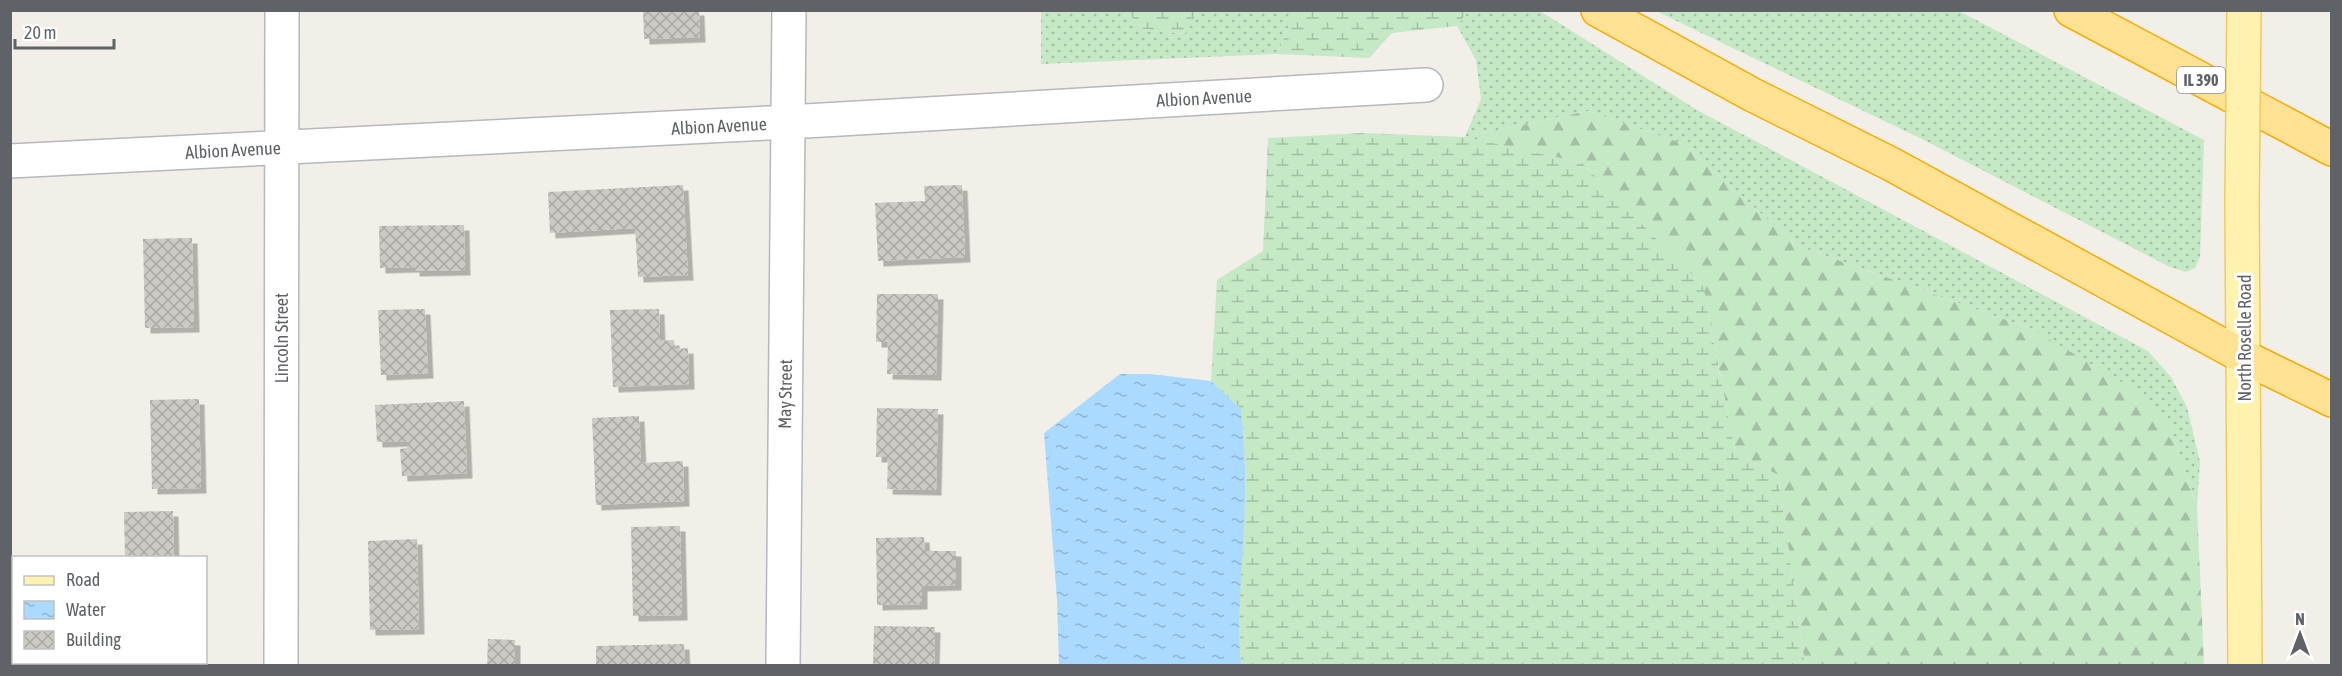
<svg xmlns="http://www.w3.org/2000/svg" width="2342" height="676" font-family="'Asap Condensed',sans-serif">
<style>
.grass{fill:url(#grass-dots)}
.forest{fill:url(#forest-firs)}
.wetland{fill:url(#wetland-marsh)}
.water{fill:url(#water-ripples)}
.building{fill:url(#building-cross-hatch);filter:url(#shadow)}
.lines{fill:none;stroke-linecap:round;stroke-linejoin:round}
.minor-casing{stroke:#b5b8bc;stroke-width:36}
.major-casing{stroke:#f2c960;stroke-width:36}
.highway-casing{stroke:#f9ab00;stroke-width:36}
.minor{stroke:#fff;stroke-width:33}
.major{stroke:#fff2af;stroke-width:33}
.highway{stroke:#fde293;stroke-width:33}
.major-bridge-casing{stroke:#f2c960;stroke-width:36;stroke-linecap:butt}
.major-bridge{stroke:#fff2af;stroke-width:33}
.labels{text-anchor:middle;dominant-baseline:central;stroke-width:6;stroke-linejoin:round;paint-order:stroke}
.shield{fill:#fff;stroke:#8f9295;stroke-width:1.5}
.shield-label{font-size:16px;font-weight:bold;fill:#5f6368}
.street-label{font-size:18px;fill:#5f6368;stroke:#fff}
</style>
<defs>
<pattern id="grass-dots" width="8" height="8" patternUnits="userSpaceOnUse" patternTransform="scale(1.5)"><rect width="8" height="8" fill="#c5e8c5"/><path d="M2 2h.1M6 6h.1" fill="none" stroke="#a3c0a4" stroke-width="1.8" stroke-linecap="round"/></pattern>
<pattern id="forest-firs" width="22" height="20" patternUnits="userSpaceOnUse" patternTransform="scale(1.5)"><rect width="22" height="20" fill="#c5e8c5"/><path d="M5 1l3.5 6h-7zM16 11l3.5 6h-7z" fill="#a3c0a4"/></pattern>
<pattern id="wetland-marsh" width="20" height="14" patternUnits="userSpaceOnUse" patternTransform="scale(1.5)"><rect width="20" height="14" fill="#c5e8c5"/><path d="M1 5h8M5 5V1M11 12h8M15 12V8" fill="none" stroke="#a3c0a4"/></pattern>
<pattern id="water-ripples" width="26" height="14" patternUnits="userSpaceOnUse" patternTransform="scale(1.5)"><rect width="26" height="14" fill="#aadaff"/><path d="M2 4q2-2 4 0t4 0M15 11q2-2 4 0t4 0" fill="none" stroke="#8eb4d2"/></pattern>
<pattern id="building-cross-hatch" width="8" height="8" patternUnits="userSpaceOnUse" patternTransform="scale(1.5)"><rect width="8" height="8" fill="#cccac5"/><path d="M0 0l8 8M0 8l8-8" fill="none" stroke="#a9a8a4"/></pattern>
<filter id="shadow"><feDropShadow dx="5.5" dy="5.5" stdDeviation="0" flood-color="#0004"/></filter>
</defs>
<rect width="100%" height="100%" fill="#f1efe8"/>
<!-- grass -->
<path class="grass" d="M1041,11H1126L1143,29L1184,34L1198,11H1296L1277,54L1041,64Z
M1468,11H1540L1697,110L2148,351L2171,377L2187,407L2200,462L2197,507L2170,427L2032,329L1798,246L1681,143L1588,111L1465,137L1481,99L1476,60L1457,26Z
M1656,11H1959L2204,140L2200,257L2195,268L2186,272L2170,267L1924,140Z"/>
<!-- forest -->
<path class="forest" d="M1588,111L1681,143L1798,246L2032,329L2140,393L2170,427L2197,507L2204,665H1805L1778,475L1735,452L1703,286L1582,163L1465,137Z"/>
<!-- wetland -->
<path class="wetland" d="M1126,11H1198L1185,34L1143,29Z
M1296,11V10L1468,11L1457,26L1392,33L1369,58L1277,54Z
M1363,133L1465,137L1582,163L1703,286L1735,452L1778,475L1805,665H1241C1236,611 1243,555 1245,500C1246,470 1244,439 1241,409L1211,381L1217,280L1263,251L1268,138Z"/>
<!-- water -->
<path class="water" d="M1120,374H1150L1211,381L1241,409C1244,439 1246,470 1245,500C1244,555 1236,611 1241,665H1059L1057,600L1044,433Z"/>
<!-- building -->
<path class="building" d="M643,10H699L700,37L644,39Z
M683,185L688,275L638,277L635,228L550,233L548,192Z
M962,185L965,257L878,261L875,203L925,201L924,186Z
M464,225L465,270L414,271V267L380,268L379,226Z
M192,238L194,327L145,328L143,239Z
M877,294H938L936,375L887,374L888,342H876Z
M425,309L428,373L381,375L378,310Z
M659,309L660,341L674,340L675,349L688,348L689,384L613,387L610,310Z
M199,399L201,488L152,489L150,400Z
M464,401L467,473L402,476L400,449L407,448V441L377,442L375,405Z
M877,408L938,409L936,490L887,489L888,457H876Z
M639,416L641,463L683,461L684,501L596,505L592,418Z
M173,511L174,558H125L124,512Z
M680,526L682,615L633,616L631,527Z
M924,537L925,551H956V585L922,586V604L877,605L876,538Z
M417,539L419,629L370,630L368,541Z
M874,626L935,627L934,666H873Z
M488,639L515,640V666H487Z
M684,644L685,666H596V646Z
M114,662H181V666H114Z"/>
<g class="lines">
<defs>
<path id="minor" d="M10,161L788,122L1426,85
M281,666L282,10
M783,666L789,10"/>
<path id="major" d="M2242,203L2245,666"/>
<path id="highway" d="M1598,10L1751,94L1891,164L2244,357L2332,400
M2071,10L2332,149"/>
</defs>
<!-- minor casing -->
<use href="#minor" class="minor-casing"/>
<!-- major casing -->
<use href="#major" class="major-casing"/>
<!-- highway casing -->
<use href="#highway" class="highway-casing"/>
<!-- minor -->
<use href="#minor" class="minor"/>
<!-- major -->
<use href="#major" class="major"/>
<!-- highway -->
<use href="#highway" class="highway"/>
<defs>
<path id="major-bridge" d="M2242,203L2244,10"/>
</defs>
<!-- major-bridge casing -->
<use href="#major-bridge" class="major-bridge-casing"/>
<!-- major-bridge -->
<use href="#major-bridge" class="major-bridge"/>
</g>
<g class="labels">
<!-- shield labels -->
<rect class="shield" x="2177" y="67" width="48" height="26" rx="4.5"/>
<g class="shield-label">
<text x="2201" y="80">IL 390</text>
</g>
<!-- street labels -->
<g class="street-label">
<text transform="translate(1204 98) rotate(-3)">Albion Avenue</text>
<text transform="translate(719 126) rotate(-3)">Albion Avenue</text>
<text transform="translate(233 150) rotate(-3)">Albion Avenue</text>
<text transform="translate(281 338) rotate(-90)">Lincoln Street</text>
<text transform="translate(2244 338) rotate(-90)">North Roselle Road</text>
<text transform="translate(785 394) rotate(-89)">May Street</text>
</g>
</g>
<!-- border -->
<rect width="2342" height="676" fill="none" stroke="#5f6368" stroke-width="24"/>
<!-- legend -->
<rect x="12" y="556" width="195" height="108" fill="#ffffff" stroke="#bfc1c3" stroke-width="1.5"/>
<rect x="24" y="576" width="30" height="9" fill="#fff2af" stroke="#bfc1c3" stroke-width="1.5"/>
<text x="66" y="586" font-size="18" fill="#5f6368">Road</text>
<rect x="24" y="601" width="30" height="18" fill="url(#water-ripples)" stroke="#bfc1c3" stroke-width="1.5"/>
<text x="66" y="616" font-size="18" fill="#5f6368">Water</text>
<rect x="24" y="631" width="30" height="18" fill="url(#building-cross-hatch)" stroke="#bfc1c3" stroke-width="1.5"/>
<text x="66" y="646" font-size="18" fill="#5f6368">Building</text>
<!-- north arrow -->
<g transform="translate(2300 634)" stroke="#ffffff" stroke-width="4.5" paint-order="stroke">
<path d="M0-4.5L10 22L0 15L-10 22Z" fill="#5f6368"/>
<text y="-9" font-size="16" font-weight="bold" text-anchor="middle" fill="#5f6368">N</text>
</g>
<!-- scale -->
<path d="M15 39v9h99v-9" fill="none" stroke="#5f6368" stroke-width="3"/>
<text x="24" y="39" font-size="18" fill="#5f6368" stroke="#ffffff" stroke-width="4.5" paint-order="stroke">20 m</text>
</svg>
